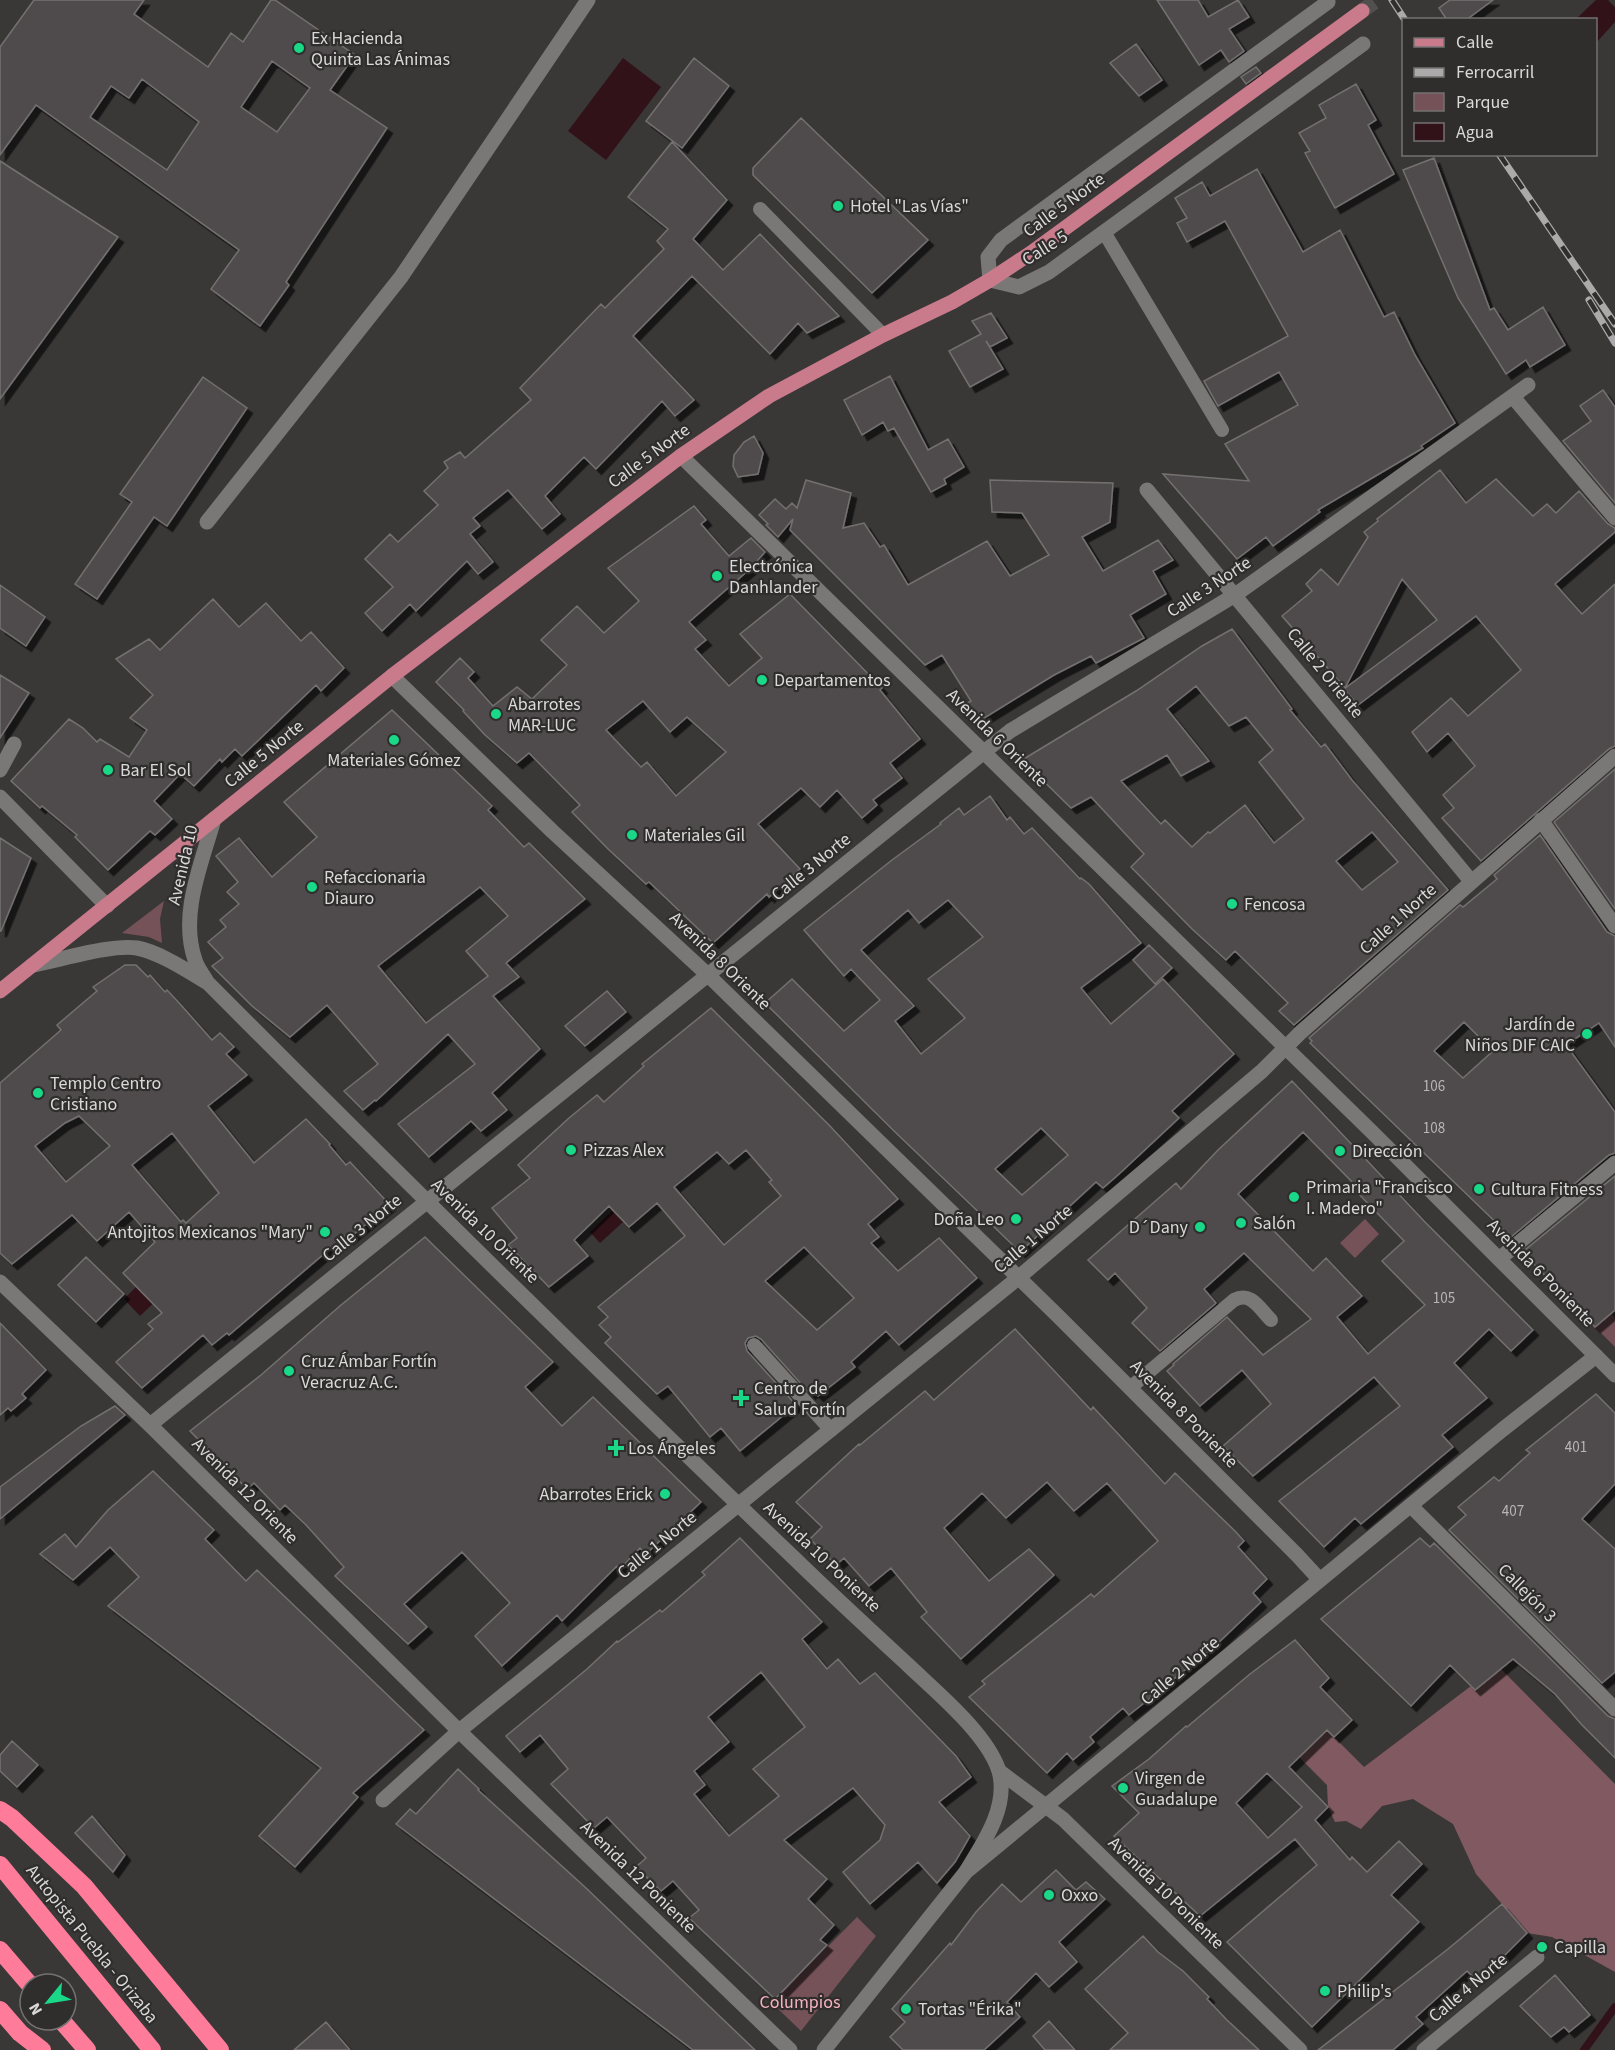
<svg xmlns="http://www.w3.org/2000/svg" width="1615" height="2050" font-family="'Source Sans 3',sans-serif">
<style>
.green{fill:#755258}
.forest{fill:#805a60}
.water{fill:#311219}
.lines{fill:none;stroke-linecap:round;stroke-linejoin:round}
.stream{stroke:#311219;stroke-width:8}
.building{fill:#504c4d;stroke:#747070;stroke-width:1.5;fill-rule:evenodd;filter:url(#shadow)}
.primary-tunnel{stroke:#524f4f;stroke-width:15;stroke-dasharray:15 8;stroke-linecap:butt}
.service{stroke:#7a7777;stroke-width:14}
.minor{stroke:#7a7777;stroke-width:15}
.tertiary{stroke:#7a7777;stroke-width:15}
.primary{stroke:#c97a8b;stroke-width:15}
.motorway{stroke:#fe7c99;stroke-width:18}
.rail-casing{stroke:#aba9aa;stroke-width:7}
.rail{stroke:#302d2d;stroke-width:4.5;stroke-dasharray:14;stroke-linecap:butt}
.poi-dot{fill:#19d989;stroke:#302d2d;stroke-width:2}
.labels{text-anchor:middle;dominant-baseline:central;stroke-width:4.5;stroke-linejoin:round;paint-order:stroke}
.number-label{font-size:15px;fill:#b8b5b6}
.poi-label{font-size:18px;fill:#dad8d9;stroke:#302d2d;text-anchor:start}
.street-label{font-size:18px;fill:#dad8d9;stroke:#302d2d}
.park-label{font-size:18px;fill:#f6b2be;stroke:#302d2d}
</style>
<defs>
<filter id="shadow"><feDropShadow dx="5.5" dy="5.5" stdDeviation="0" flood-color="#0009"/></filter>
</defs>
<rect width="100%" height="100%" fill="#3a3737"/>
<!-- green -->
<path class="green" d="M164,901L160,919L162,943L149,937L122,933Z
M1365,1219L1379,1234L1355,1258L1340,1243Z
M1611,1313L1615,1318V1347L1595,1327Z
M857,1917L876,1936L801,2031L772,2003Z"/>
<!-- forest -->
<path class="forest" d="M1501,1669L1615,1784V1972L1552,1937L1527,1933L1476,1874L1453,1824L1413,1799L1382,1806L1361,1829L1346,1821L1335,1822L1328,1807L1327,1785L1299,1757L1327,1730L1364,1767L1471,1686L1475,1690Z"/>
<!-- water -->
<path class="water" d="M1596,0H1608L1615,7V22L1596,43V20L1576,19Z
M623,58L661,87L606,160L568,131Z
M612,1211L623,1222L600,1243L590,1232Z
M144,1279L161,1296L140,1316L124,1299Z"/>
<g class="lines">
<!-- stream -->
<path class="stream" d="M1584,2050L1615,2007"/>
</g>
<!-- building -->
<path class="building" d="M34,0H144L134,14L208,67L231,33L243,42L271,0H275L355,55L330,90L387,128L286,282L289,285L260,326L211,289L239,250L36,105L0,155V47ZM272,61L310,88L277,132L241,107ZM142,79L199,122L167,170L90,117L111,86L129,98Z
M1157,0H1198L1208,17L1238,0L1249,17L1229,29L1244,51L1229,62L1221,50L1199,65Z
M1450,0H1493L1466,20H1447L1439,8Z
M1136,44L1162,80L1139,96L1110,63Z
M694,58L729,86L682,148L646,121Z
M1256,67L1261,73L1246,84L1241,77Z
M1356,84L1376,120L1368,125L1394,174L1335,208L1305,153L1310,151L1299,133L1326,118L1319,105Z
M801,118L928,240L872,293L753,175V168Z
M672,142L727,200L693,239L723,270L760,234L839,316L807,333L798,323L770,354L692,276L633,336L694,400L675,416L662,401L596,469L584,457L545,496L560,514L542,529L508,490L473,518L480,526L470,534L493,562L478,574L467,561L416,611L410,604L382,631L365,613L393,587L365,559L390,534L398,542L438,505L424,491L448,468L444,462L460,452L465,458L531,400L520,388L601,304L605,308L664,249L657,241L668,229L628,197Z
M1434,158L1490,310L1494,308L1508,330L1543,307L1565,345L1530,367L1526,360L1506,374L1458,298L1403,170Z
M0,161L118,237L0,399Z
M1257,169L1303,252L1340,230L1384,317L1394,312L1415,355L1455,423L1421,446L1423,448L1318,510L1320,512L1273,546L1266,537L1237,559L1163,474L1249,481L1225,444L1298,405L1279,372L1218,406L1204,381L1288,336L1225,221L1187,242L1177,223L1187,218L1175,198L1202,182L1210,196Z
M991,313L1007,338L990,347L986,341L1003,369L970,387L949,351L981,334L972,321Z
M890,376L928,450L948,439L964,467L944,479L946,484L931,492L894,428L888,431L883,422L862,435L844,400Z
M203,377L247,408L167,526L154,517L97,599L75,584L132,502L120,494Z
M1603,390L1615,407V503L1563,441L1591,421L1580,406Z
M754,436L763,453L758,474L738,477L733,466L734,455L744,442Z
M1440,470L1466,503L1496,479L1533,516L1547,504L1556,513L1579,491L1608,524L1615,528V532L1555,584L1582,614L1615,584V746L1609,749L1481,861L1442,818L1454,808L1443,795L1475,766L1448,733L1427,752L1412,732L1451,698L1468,716L1521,670L1476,616L1358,705L1344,689L1437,620L1402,579L1345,688L1282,616L1312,591L1306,584L1321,569L1338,585L1368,537L1364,532L1378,521L1377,519Z
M806,480L851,493L843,528L864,523L880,547L884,545L908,585L987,541L1010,576L1049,555L1022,513L992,512L990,480L1113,483L1110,522L1082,537L1103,571L1158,540L1173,560L1153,571L1166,594L1130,615L1144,638L1096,663L1091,656L1054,675L981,720L966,704L971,701L942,655L925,665L790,530L793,519L778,537L766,525L768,524L759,515L775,499L786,509L792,503L797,508Z
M694,506L706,520L701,524L729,556L751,538L765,552L750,569L689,622L706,640L695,649L729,686L762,658L740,634L790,594L882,688L880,690L920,739L890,763L902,778L873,800L877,805L862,818L837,790L820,807L801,788L758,824L800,869L769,897L767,894L713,943L649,882L646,884L608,849L572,812L580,805L529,753L517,763L485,735L463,711L464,710L436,682L460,658L474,672L468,678L493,706L517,687L532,699L567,665L541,640L577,606L604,633L639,601L608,568ZM643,701L670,732L687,717L726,752L676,796L647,762L641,767L606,730Z
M0,585L45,617L26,646L0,628Z
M213,599L239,627L266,603L301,641L311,632L344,668L321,691L316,685L242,756L235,749L222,762L220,759L194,786L180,774L154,801L172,819L155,835L150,831L108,870L75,837L77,835L42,806L40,808L11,781L69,719L83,728L97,742L100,739L129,757L147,730L130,718L153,695L116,659L149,639L160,650Z
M1232,629L1292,709L1290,710L1321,747L1325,744L1352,780L1448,890L1294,1025L1279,1011L1288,1003L1235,951L1226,960L1192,929L1131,867L1144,854L1091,797L1071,808L1022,760L1136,691L1202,646ZM1196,686L1229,726L1246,717L1273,750L1259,762L1304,819L1274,843L1245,805L1210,833L1208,832L1192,847L1165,820L1161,824L1121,781L1167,755L1181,776L1209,761L1167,709ZM1372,832L1398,862L1362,890L1336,861Z
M0,675L29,693L0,738Z
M392,710L492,806L488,810L524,847L529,843L585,899L506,963L519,977L493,996L540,1049L492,1093L507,1110L481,1131L471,1121L429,1157L398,1124L475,1064L448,1034L376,1101L375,1100L363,1110L344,1091L378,1064L327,1005L290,1037L252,1006L212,966L223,958L208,942L226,927L220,920L239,904L227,892L238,882L216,856L239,838L272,877L317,837L284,802ZM480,887L508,916L466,951L488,976L426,1023L378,966Z
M1615,769V909L1554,822Z
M990,796L1007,820L1010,817L1024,834L1032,828L1080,879L1081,878L1089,884L1141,943L1081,988L1111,1024L1163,979L1234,1054L1172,1111L1179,1118L1118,1175L1103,1188L1096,1182L1020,1252L895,1132L765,1003L792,979L844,1031L880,1000L851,969L844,976L804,930L892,860L941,824L940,823L959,808L964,815ZM948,900L983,937L928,979L965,1018L921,1054L895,1021L914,1006L861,950L908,910L919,923ZM1041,1128L1068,1155L1022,1195L995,1169Z
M1540,835L1607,932L1615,936V1047L1599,1023L1566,1045L1615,1112V1153L1609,1155L1511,1237L1310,1043L1312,1041L1309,1038L1460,905L1463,907L1497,879L1494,875ZM1464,1022L1493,1051L1463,1078L1434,1051Z
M0,838L31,858L1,931H0Z
M1149,945L1172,968L1155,984L1133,960Z
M125,965H136L148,977L150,975L165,992L167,990L181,1005L212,1040L220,1033L234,1047L226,1054L247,1075L208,1106L254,1163L306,1119L330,1144L329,1145L346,1165L350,1162L390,1205L348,1239L345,1236L229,1335L227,1333L212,1345L203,1335L142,1388L116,1362L153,1329L148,1324L162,1313L123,1273L155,1242L129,1212L97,1241L72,1215L12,1264L0,1253V1083L61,1030L57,1025L97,991L93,987ZM79,1116L110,1146L66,1182L35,1146L65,1123ZM172,1133L219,1193L186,1223L183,1220L181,1222L132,1165Z
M607,991L626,1012L585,1046L565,1026Z
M711,1008L830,1126L898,1199L868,1224L879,1237L871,1243L898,1271L939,1238L977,1278L899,1345L886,1331L851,1362L855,1367L818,1396L813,1391L810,1394L761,1339L756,1336L748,1338L745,1343L747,1351L796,1405L740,1451L721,1428L710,1437L668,1386L657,1394L605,1343L611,1337L599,1325L608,1317L598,1307L685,1236L657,1203L629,1227L609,1206L574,1240L588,1256L549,1287L508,1245L517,1238L492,1208L530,1178L518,1165L569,1118L597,1095L604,1102L644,1066L642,1064ZM746,1150L772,1180L769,1182L781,1196L724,1245L674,1187L717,1152L729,1164ZM804,1247L854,1298L817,1330L765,1281Z
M1292,1081L1425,1222L1533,1330L1511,1351L1489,1329L1454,1363L1487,1398L1442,1435L1453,1447L1361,1524L1355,1518L1324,1547L1279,1501L1400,1406L1374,1377L1253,1476L1223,1446L1271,1404L1242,1370L1200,1406L1167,1371L1174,1365L1173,1364L1227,1317L1263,1355L1311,1319L1244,1253L1204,1289L1216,1303L1215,1304L1160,1351L1132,1323L1147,1308L1115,1273L1108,1280L1088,1260L1176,1183L1181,1189L1218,1150ZM1303,1132L1354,1184L1351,1186L1404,1241L1382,1261L1425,1305L1368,1354L1337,1317L1362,1296L1326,1258L1313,1271L1238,1194Z
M1615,1176V1310L1595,1327L1525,1255L1527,1253L1525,1250Z
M425,1237L553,1362L525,1387L562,1426L593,1397L701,1502L646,1554L640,1548L620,1569L617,1566L562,1621L557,1615L502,1666L475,1636L510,1603L462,1552L404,1604L427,1627L408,1644L335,1576L344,1567L306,1525L285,1505L280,1510L254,1483L247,1489L190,1431L261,1375L341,1305Z
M86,1257L124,1294L96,1322L58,1285Z
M0,1323L46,1370L22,1394L26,1398L11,1411L8,1408L0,1415Z
M1015,1329L1091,1410L1093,1407L1165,1484L1175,1473L1236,1532L1244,1541L1238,1547L1267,1579L1253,1593L1261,1602L1215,1646L1129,1715L1123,1708L1090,1737L1094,1742L1073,1760L1067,1753L1047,1773L969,1697L985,1684L982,1681L1091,1594L1094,1597L1158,1541L1107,1483L1074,1511L1047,1482L1006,1518L982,1493L944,1528L989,1581L1029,1549L1054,1575L961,1659L921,1617L927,1612L891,1568L869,1586L844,1558L836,1565L810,1539L822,1527L796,1502L859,1444L860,1445L925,1391L934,1400Z
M1596,1394L1615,1413V1484L1582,1519L1615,1549V1672L1602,1683L1449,1530L1466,1515L1458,1507L1494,1477L1499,1481L1530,1453L1526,1450Z
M115,1406L125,1415L0,1519V1487L81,1426Z
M153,1471L214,1530L205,1539L246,1581L257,1570L424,1730L353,1793L358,1797L295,1867L259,1836L321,1768L108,1606L139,1577L110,1547L73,1580L40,1554L65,1534L76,1547L108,1510Z
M740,1538L822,1622L802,1639L827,1669L838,1659L860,1684L875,1673L956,1756L971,1777L939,1802L970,1836L955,1862L937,1883L918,1862L870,1904L843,1872L880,1840L885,1825L853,1788L784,1840L827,1879L808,1899L834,1925L820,1940L827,1945L775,1999L689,1918L699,1910L673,1881L661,1891L636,1867L646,1858L607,1817L594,1828L551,1784L568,1769L540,1735L520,1752L506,1736L587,1669L617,1641L618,1642L660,1610L662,1612L705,1575L702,1572ZM761,1672L805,1727L753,1769L779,1796L729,1836L694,1794L705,1785L694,1771L729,1742L708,1717Z
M1420,1538L1430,1547L1434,1543L1608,1716L1615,1719V1758L1582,1725L1555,1694L1513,1659L1475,1690L1450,1665L1411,1706L1321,1619Z
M1295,1640L1329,1678L1320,1687L1352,1720L1334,1737L1327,1730L1289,1767L1328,1807L1315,1820L1350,1860L1352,1857L1367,1872L1399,1841L1422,1864L1391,1895L1419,1922L1312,2027L1227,1942L1317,1865L1295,1839L1200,1916L1114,1836L1139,1813L1112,1786L1149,1759L1186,1726L1187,1727L1250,1674ZM1267,1773L1302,1807L1268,1838L1236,1803Z
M12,1741L38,1765L17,1787L0,1771V1755Z
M458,1769L479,1789L478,1790L586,1888L755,2050H693L396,1824L410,1809L416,1814Z
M92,1816L125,1855L113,1872L75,1833Z
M1056,1870L1076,1890L1086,1882L1105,1899L1059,1942L1077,1962L1049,1987L1036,1973L1007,2002L1020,2017L984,2050H903L890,2037L905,2022L892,2009L950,1943L951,1945L976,1912L1002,1884L1021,1902Z
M1502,1904L1527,1933L1502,1958L1475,1979L1467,1971L1416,2017L1423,2024L1393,2050H1318L1448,1949Z
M1143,1936L1158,1952L1183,1971L1209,1997L1207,1999L1227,2020L1259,2050H1110L1128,2033L1085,1989Z
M1555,1975L1590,2015L1569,2032L1564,2027L1551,2037L1520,2006Z
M1049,2021L1075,2050H1045L1033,2036Z
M326,2022L350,2050H294Z"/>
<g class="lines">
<!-- primary-tunnel -->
<path class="primary-tunnel" d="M1362,11L1377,0"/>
<!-- service -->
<path class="service" d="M760,209L883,335
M1104,232L1222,430
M754,1345L831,1430
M1131,1387L1234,1300C1251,1291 1259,1308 1271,1320"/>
<!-- minor -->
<path class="minor" d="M1328,2L1001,240L988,257L990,280L1019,287L1049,272L1363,44
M1513,397L1615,518
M1147,490L1471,881
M207,522L401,277L588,0
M392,676L552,831L709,976L1059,1317L1297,1555L1320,1580
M0,770L14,744
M0,797L107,906
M1541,820L1615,926
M1499,1259L1615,1163
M0,1282L150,1425L459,1731L790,2050
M150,1425L1010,731L1235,595L1528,385
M1411,1506L1615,1709
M999,1771L1063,1819L1300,2050
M383,1800L459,1731L1018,1278L1262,1071L1301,1032L1615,756
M967,1871L1502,1430L1596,1356
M1424,2050L1537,1957"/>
<!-- tertiary -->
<path class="tertiary" d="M681,456L1374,1134L1615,1375
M33,965C61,960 111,944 137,948C159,952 188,971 208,983C401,1177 596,1369 794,1558C831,1594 869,1629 907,1664C935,1691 987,1733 999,1771C1009,1807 983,1844 965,1873L824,2050
M206,980C202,973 197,967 195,960C179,914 202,863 214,819"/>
<!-- primary -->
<path class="primary" d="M0,991L392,676L681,456L769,396L883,335L952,302L990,280L1031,253L1362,11"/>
<!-- motorway -->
<path class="motorway" d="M0,1810L12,1818L84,1886L220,2050
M0,1865L152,2050
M0,1950L30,1985
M0,2010L20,2033L42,2050
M61,2020L87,2050"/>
<defs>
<path id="rail" d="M1392,0L1405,20
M1499,154L1615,324
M1589,300L1615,343"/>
</defs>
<!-- rail casing -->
<use href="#rail" class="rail-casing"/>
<!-- rail -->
<use href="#rail" class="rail"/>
</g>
<!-- markers -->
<g class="poi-dot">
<circle cx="299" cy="48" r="6"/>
<circle cx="838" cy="206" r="6"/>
<circle cx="717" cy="576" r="6"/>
<circle cx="762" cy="680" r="6"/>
<circle cx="496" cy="714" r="6"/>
<circle cx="394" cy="740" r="6"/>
<circle cx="108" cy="770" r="6"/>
<circle cx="632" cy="835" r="6"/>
<circle cx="312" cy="887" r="6"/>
<circle cx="1232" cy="904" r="6"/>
<circle cx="1587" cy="1034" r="6"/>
<circle cx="38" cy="1093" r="6"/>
<circle cx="571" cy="1150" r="6"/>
<circle cx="1340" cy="1151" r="6"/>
<circle cx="1479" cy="1189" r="6"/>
<circle cx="1294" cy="1197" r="6"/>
<circle cx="1016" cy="1219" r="6"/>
<circle cx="1241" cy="1223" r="6"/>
<circle cx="1200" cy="1227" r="6"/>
<circle cx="325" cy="1232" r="6"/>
<circle cx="289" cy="1371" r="6"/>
<path d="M738 1389h6v6h6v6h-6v6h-6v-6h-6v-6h6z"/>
<path d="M613 1439h6v6h6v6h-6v6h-6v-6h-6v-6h6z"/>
<circle cx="665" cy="1494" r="6"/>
<circle cx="1123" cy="1788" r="6"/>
<circle cx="1049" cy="1895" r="6"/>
<circle cx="1542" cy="1947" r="6"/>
<circle cx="1325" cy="1991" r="6"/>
<circle cx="906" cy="2009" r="6"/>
</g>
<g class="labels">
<!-- number labels -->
<g class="number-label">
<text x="1434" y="1086">106</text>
<text x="1434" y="1128">108</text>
<text x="1444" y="1298">105</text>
<text x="1576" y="1447">401</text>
<text x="1513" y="1511">407</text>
</g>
<!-- poi labels -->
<g class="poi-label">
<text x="311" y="38">Ex Hacienda<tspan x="311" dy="21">Quinta Las Ánimas</tspan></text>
<text x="850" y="206">Hotel "Las Vías"</text>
<text x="729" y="566">Electrónica<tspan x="729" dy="21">Danhlander</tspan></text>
<text x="774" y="680">Departamentos</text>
<text x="508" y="704">Abarrotes<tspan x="508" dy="21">MAR-LUC</tspan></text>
<text x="394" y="760" text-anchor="middle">Materiales Gómez</text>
<text x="120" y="770">Bar El Sol</text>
<text x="644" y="835">Materiales Gil</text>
<text x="324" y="877">Refaccionaria<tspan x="324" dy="21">Diauro</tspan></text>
<text x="1244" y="904">Fencosa</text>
<text x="1575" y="1024" text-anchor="end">Jardín de<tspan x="1575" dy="21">Niños DIF CAIC</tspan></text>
<text x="50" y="1083">Templo Centro<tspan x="50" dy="21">Cristiano</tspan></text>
<text x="583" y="1150">Pizzas Alex</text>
<text x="1352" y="1151">Dirección</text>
<text x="1306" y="1187">Primaria "Francisco<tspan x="1306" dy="21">I. Madero"</tspan></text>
<text x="1491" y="1189">Cultura Fitness</text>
<text x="1004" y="1219" text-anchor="end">Doña Leo</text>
<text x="1253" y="1223">Salón</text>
<text x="1188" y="1227" text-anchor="end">D´Dany</text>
<text x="313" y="1232" text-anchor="end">Antojitos Mexicanos "Mary"</text>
<text x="301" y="1361">Cruz Ámbar Fortín<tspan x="301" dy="21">Veracruz A.C.</tspan></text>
<text x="754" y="1388">Centro de<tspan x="754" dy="21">Salud Fortín</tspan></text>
<text x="628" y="1448">Los Ángeles</text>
<text x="653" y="1494" text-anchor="end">Abarrotes Erick</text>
<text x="1135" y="1778">Virgen de<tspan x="1135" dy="21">Guadalupe</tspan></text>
<text x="1061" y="1895">Oxxo</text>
<text x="1554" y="1947">Capilla</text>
<text x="1337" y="1991">Philip's</text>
<text x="918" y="2009">Tortas "Érika"</text>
</g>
<!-- street labels -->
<g class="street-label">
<text transform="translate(1064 205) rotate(-36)">Calle 5 Norte</text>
<text transform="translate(1045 248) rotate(-32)">Calle 5</text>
<text transform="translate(649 456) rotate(-36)">Calle 5 Norte</text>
<text transform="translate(1209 587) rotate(-33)">Calle 3 Norte</text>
<text transform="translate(1325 673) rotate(51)">Calle 2 Oriente</text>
<text transform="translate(997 738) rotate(44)">Avenida 6 Oriente</text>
<text transform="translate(264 754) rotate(-39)">Calle 5 Norte</text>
<text transform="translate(183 865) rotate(-77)">Avenida 10</text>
<text transform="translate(811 867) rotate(-39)">Calle 3 Norte</text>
<text transform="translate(1398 919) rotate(-42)">Calle 1 Norte</text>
<text transform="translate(720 961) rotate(44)">Avenida 8 Oriente</text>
<text transform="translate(362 1228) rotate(-39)">Calle 3 Norte</text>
<text transform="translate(485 1231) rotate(44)">Avenida 10 Oriente</text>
<text transform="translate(1033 1239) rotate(-40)">Calle 1 Norte</text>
<text transform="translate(1541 1273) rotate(45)">Avenida 6 Poniente</text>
<text transform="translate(1184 1414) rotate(45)">Avenida 8 Poniente</text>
<text transform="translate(245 1491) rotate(45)">Avenida 12 Oriente</text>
<text transform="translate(657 1545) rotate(-39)">Calle 1 Norte</text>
<text transform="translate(822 1557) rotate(43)">Avenida 10 Poniente</text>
<text transform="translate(1527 1593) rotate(45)">Callejón 3</text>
<text transform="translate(1180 1671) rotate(-40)">Calle 2 Norte</text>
<text transform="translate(638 1877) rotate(44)">Avenida 12 Poniente</text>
<text transform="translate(1166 1893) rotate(44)">Avenida 10 Poniente</text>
<text transform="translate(92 1944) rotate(51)">Autopista Puebla - Orizaba</text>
<text transform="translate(1468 1988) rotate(-40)">Calle 4 Norte</text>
</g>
<!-- park labels -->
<g class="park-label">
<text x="800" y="2002">Columpios</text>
</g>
</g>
<!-- legend -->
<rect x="1402" y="18" width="195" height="138" fill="#302d2d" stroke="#747172" stroke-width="1.5"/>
<rect x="1414" y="38" width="30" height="9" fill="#c97a8b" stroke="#747172" stroke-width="1.5"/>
<text x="1456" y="48" font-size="18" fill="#dad8d9">Calle</text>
<rect x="1414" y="68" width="30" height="9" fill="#aba9aa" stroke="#747172" stroke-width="1.5"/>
<text x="1456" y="78" font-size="18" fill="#dad8d9">Ferrocarril</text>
<rect x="1414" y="93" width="30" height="18" fill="#755258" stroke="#747172" stroke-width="1.5"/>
<text x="1456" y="108" font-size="18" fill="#dad8d9">Parque</text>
<rect x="1414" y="123" width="30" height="18" fill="#311219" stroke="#747172" stroke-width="1.5"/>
<text x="1456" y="138" font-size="18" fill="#dad8d9">Agua</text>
<!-- north arrow -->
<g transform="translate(48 2002) rotate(240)"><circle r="28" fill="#302d2d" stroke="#747172" stroke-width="1.5"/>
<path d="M0-4.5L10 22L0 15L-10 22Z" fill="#19d989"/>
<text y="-9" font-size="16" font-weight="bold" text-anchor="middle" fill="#dad8d9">N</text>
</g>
</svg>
